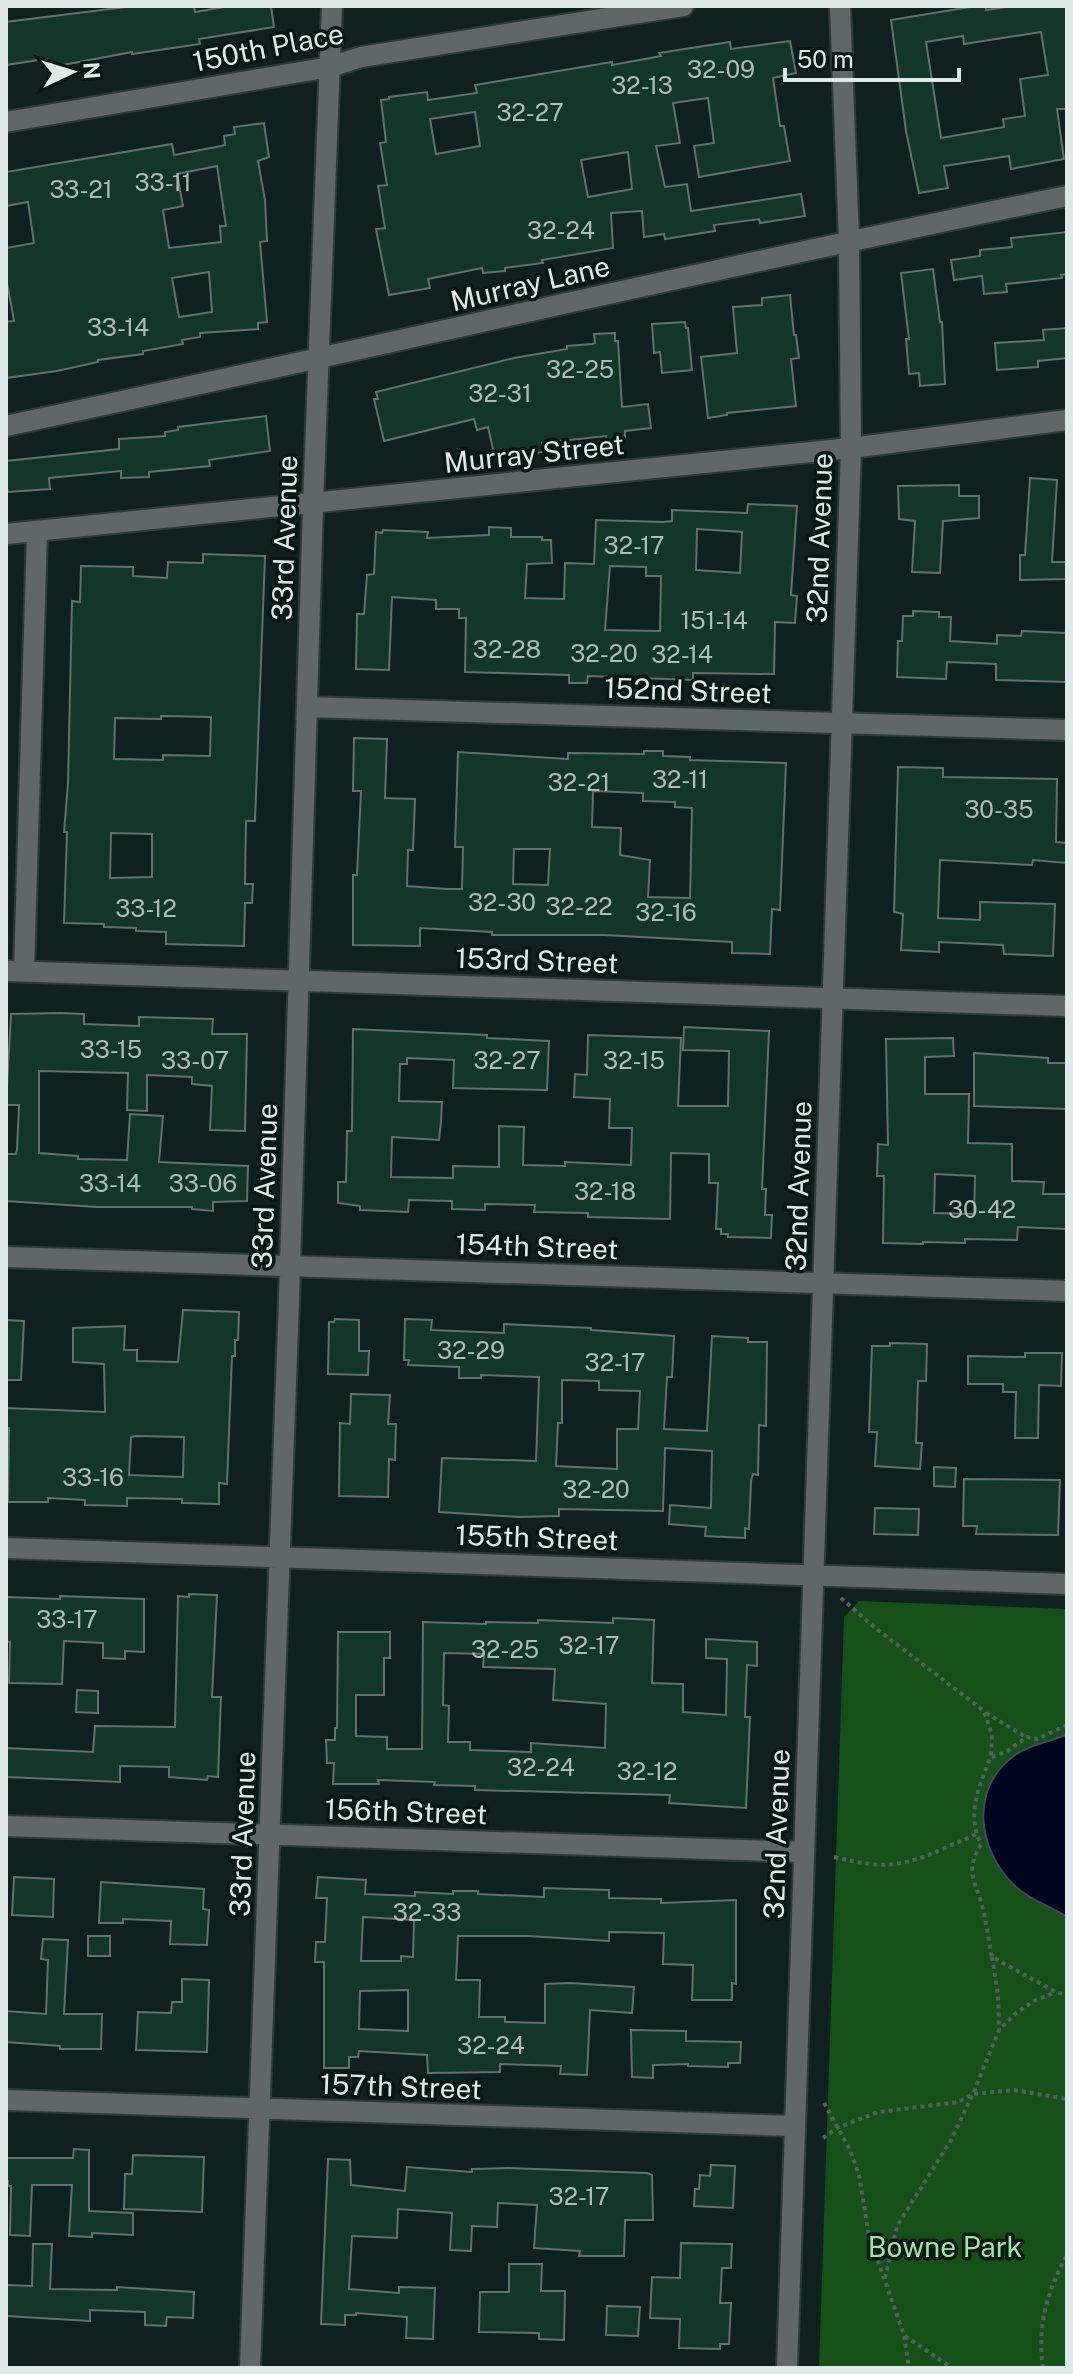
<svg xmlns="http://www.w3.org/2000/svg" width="1073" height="2374" font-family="'Public Sans',sans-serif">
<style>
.green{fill:#145017}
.water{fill:#00051f;stroke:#43495c;stroke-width:2}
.building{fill:#14352a;stroke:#62716b;stroke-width:2;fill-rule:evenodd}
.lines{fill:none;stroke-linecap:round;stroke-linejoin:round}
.minor-casing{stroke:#2d3b3b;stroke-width:24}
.tertiary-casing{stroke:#2d3b3b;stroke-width:24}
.path{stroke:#546161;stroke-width:4;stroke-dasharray:4 4;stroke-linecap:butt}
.minor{stroke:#60676a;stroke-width:20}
.tertiary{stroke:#60676a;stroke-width:20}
.labels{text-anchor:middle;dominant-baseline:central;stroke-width:7;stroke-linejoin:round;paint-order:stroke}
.number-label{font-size:24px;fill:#acbcb9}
.street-label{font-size:28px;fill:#dfe9e9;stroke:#071616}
.park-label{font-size:28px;fill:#99ea98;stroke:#071616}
</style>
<rect width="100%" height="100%" fill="#101f1f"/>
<!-- green -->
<path class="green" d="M859,1601L1067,1609V2368H819L844,1617Z"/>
<!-- water -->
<path class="water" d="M1067,1734V1917C1050,1906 1029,1900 1014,1885C977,1849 969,1788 1015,1755C1030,1744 1051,1742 1067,1734Z"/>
<!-- building -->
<path class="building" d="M134,6H194L195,12L230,6H271L274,27L199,39L200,44L132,54V52L47,68L45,59L6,65V22Z
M976,6H986V10L1013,6H1067V109H1057L1064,159L1011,169L1009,156L944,166L948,188L919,193L906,131L891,20ZM1041,32L1048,75L1020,79L1025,116L1003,119L1004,127L941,138L926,42L963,36L964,44Z
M790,41L796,73L773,78L780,126H784L790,161L699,177L694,146L714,143L708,98L673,103L680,143L656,146L665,187L687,184L691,211L801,194L805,216L760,223L759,219L714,225L715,231L665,239L664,234L644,237L642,211L611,213L613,248L542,260L543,263L505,268V271L483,273L482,268L428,279L430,288L389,295L376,229L385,228L378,186L387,185L380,143L386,142L381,100L389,99V97L427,92L428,100L477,93L475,85L612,62V65L661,56L659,53L730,42L731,49ZM475,112L480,146L436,154L430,119ZM628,152L632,189L588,197L581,160Z
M264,123L269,157L258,161L265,200L267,241L260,242L267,322L258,323V329L200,333V337L182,340L183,344L143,351V354L98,360V362L57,371L6,378V322L14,321L6,277V248L34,243L28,202L6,206V172L172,144L174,155L221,146L225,145L224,136L235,134L234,127ZM217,166L226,226H220L221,242L169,248L163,210L183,206L177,174ZM209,272L212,312L179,317L172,278Z
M1067,232V274L1061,275L1062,278L1006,284L1007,292L984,294L982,276L954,280L951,260L980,256V250L1012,247L1011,238Z
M933,269L940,322H942L945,384L920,386L919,373L909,374L906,339H909L901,273Z
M790,295L794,335H796L799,358L791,359L796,406L727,413V415L708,418L701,357L737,353L733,307L762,305V298Z
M685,322L686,328H688L692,370L662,373L660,352L654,353L652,324Z
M1067,328V358L1038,361V367L997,370L995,343L1044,340L1043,330Z
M615,333V341H618L622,407L648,404L651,428L625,431V438L606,440V436L542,443L543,452L495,458L488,427L477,430L474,419L384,441L374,399H378L376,392L514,358L567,349V346L592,344L595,343L594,334Z
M266,416L270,451L209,460L210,466L149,472V477L121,478V471L49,478L50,489L8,492L6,485V461L119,449V439L165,436V432L178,430V427Z
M1030,478L1057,480L1052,562H1067V579L1020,580V555H1025Z
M959,485V496H979V518L943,521L940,573L912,572L915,521L899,519L898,486Z
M748,504L797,506L791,595L797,596L795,623L775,622L774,674L693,673V680L588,676L587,683H569V675L465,672L466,618H459V609H436V600L392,597L389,670L356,669L357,614H364L367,575L374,574L376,532L382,533L383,530L428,532L427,538L489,535V527L511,528V537H542V540H551L552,563L527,564L525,598L564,599L565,563L594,564L596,520L663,522L672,521V510L747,513ZM697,529L742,532L740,573L696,570ZM610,566L646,567V576H661L660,631L605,630Z
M203,554L265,556L255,821H246L245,884H253L252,903H245L244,946L166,944V932L136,931V928L104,927V924L64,923L67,832H64L68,783L72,601L80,602L81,566L133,567V576L167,578L168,562L203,563ZM161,716L211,717L210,756L163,755V760L114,759L115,718L161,719ZM111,833L152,834V877L110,878Z
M913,611L939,612V617H951L950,641L997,644V635L1021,636L1022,631L1067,633V682L996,680V664L947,662L946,679L897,677L898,641H902L903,616H913Z
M354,738L387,739L385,798L415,799L413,850H408L407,886L447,889H462L463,847H455L458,752L568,759V753L644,754V751H663V756L690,757V760L786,763L780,910L772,909L770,954L732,953V942L604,935H492V932L420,928V946L353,945V875H357L361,791H353ZM593,791L643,793V801L675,802V807L692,808L690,898L648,897L650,860L620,855L621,828L592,827ZM514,849H550L548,885L513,884Z
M898,767L943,768V777L1057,779L1056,842L1067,843V863L1033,860L1032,865L940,860L938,918L980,920V902L1055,904L1053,956L1004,954L1003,945L939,942V952L901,950L903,914L894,912Z
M61,1013L84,1014V1024L139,1026V1017L213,1019L212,1034H247L245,1131L210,1130L212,1086L192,1084V1077L147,1075V1111L127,1110L128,1073L39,1071V1153L78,1156V1159L127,1160L130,1114L163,1116L159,1162L248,1166L247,1201L213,1202V1211L192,1209V1207H97L6,1201V1154H16L17,1150L19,1105H6L11,1014Z
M684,1027L769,1031L762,1189H766L765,1215H772L771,1238L728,1237V1234H721V1229H716L718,1183H709V1154L671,1153L670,1219L588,1217V1213L534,1212L535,1205L485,1204V1210L452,1209V1201L409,1200L408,1212L360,1210V1206L338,1203V1182H346L347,1131H352L353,1029L487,1035V1038L549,1041L547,1090L453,1088L454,1060L407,1058V1064H400L399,1101L442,1102L441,1121L439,1140L392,1137L391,1177L453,1178V1166L499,1167V1126L524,1127L523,1165L565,1166V1162L631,1165L632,1128H609L610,1099L574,1097L575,1074L587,1075L588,1035L681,1038L678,1106H728L729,1051L683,1050Z
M953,1038L954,1056L925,1057V1094H969L968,1143L1012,1144V1181L1044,1182L1043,1194H1067V1229L1018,1227L1017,1240L965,1239V1243L923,1242V1244L883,1243L884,1176H877L878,1144L888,1145L886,1039ZM935,1174L975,1176L974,1214L934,1213Z
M974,1053L1048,1058V1063H1067V1109L974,1106Z
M183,1310L239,1312L238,1340H235V1356H232L227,1484L219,1483V1504L182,1503V1499L127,1498V1506L85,1505V1500L48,1498V1502H8L9,1428H6V1408L105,1412L104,1364L73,1362V1328L125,1326L124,1350H137V1361L178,1362ZM136,1436L184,1437L183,1477L129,1475L131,1437Z
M335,1319L359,1320V1351H369L368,1375L328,1374L329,1322H334Z
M405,1319L432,1320L431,1330L504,1333V1324L591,1328V1330L674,1336L672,1377H667L664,1429L707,1431L712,1336L748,1338V1342H767L766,1426L759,1425L758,1475L753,1474L751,1481L749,1529L745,1528V1538L705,1536L706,1527L669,1524L670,1505L711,1508L712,1451L665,1448L663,1511L559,1509V1516L519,1517L439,1512L442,1458L536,1461L539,1377L481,1375V1378H459V1367L408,1365L409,1360H404ZM562,1380L599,1381V1390L640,1391L638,1429H617V1469L556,1466L558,1423H562Z
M6,1320L24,1321L21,1380H6Z
M890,1343L927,1344L926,1381H918L916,1443H922L920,1469L875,1466L877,1432H869L872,1346H890Z
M1025,1353H1062L1061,1386L1039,1385L1038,1438H1015L1016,1392H1003V1384H968V1356L1025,1357Z
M351,1394L390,1395L388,1424H396L395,1460L389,1459L388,1497L339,1496L340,1423L350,1424Z
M934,1467L956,1468L955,1487L934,1486Z
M964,1479L1060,1480L1058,1535L976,1534L977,1526H963Z
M875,1508L919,1509L918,1535L874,1534Z
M189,1594L217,1595L212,1697H221L218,1777L208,1776L207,1780L169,1777V1767L120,1766V1782L6,1777V1748L93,1752L95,1726L175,1727L178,1596L189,1597Z
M60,1596L144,1599V1652L125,1651V1659L103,1658V1643L64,1641L62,1684L9,1683L10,1642H6V1597L60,1599Z
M613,1618L654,1620L652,1683L683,1684V1712L726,1715L727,1659L706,1658V1639L757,1642V1666L747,1665L745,1717H750L746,1808L669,1803L670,1795L475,1790V1786L434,1785L435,1782L378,1780L379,1784H333L334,1763H327L326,1740H335V1728H337L338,1632H390V1658H384V1695H356V1736L387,1737V1749H422L423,1622L486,1624V1622L538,1623V1620L613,1623ZM444,1653L484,1654L483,1667L555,1669L553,1700L606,1704L605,1748L531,1743V1752L470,1750V1742H448L449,1706L443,1705Z
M77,1690L98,1691V1713L76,1712Z
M14,1877L54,1879L53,1917L12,1915Z
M318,1877L366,1880L365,1894L415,1896V1892L453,1894V1891H478V1894L544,1897V1888L609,1890V1898L661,1899V1903L736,1900V1984L732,1983V2000H692L693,1965L663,1964L664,1933L609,1932V1941L528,1936H458L456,1980H480L479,2017H505V2022L545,2023V1984L570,1983L634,1987L632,2013L590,2010L587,2075L560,2074L561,2066L500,2064V2072L428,2073L427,2055L359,2051L358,2057H349V2068H324V1962H315L316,1942H325L327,1898H316ZM363,1917L414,1920L413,1957L401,1956V1961H361ZM408,1990V2031L359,2029L360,1991Z
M101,1882L204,1889L203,1909L209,1910L207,1945L170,1944L171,1921L123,1919V1923H99Z
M88,1936H110V1956H88Z
M43,1939L68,1940L64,2014H102L101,2049H60V2046L6,2042V2011L46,2014L48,1960L41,1959Z
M182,1979L209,1980L207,2052L136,2050L138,2012L171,2013L172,2002H182Z
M631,2030L686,2031V2041L741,2042L740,2063H728V2067L688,2066V2064L653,2065V2078L632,2077Z
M74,2149L89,2150V2211L133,2213V2235L92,2233V2237L69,2236L72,2185H32L30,2236L10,2235L11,2186H8V2181H6V2158H73Z
M133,2155L204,2157L202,2212L124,2209L125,2174H132Z
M328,2159L350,2160L351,2185L405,2191L407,2167L472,2172V2169L509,2168L647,2173L652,2175L653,2220H625L624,2256H579L580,2251L534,2248L537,2205L498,2203L497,2227L472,2226L471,2251L450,2250L452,2213L398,2209L397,2238L352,2236L349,2289L399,2293V2287L435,2288L433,2339L406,2338L407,2317L356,2313V2315H345V2325L321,2324Z
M711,2165L735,2166L733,2208L694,2206L695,2189H699L700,2175L710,2176Z
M681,2243L732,2244L731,2268H722L720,2303H731L729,2344H720V2349L679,2348L680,2319L650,2318L652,2277L680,2278Z
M33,2244H52L50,2289L117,2290V2287L194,2292L193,2318L167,2317L166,2326L145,2325V2312L90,2310V2321L6,2316L7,2285L32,2286Z
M509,2264H542L541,2291H565L564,2340L539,2339V2333L479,2332L480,2292H509Z
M607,2306L640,2307L638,2336L606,2335Z"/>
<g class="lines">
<defs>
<path id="minor" d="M6,122L330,67L361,57L683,6
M6,426C360,351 712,268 1067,196
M6,534L851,448L1067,420
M307,707L1067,730
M6,971L1067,1006
M24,971L37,532
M6,1257L1067,1291
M6,1548L1067,1584
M6,1826L804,1852
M6,2100L794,2126
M250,2368L289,1299L313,505L332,6"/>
<path id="tertiary" d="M787,2368L851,448L849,240L840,6"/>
</defs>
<!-- minor casing -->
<use href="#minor" class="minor-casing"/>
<!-- tertiary casing -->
<use href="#tertiary" class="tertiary-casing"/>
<!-- path -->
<path class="path" d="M841,1598L874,1627L984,1711L992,1735L991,1757
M986,1713L1026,1737
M1067,1725L1037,1739L1027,1737L1007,1751L990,1758C979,1787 966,1814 981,1844C967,1869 972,1874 980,1899C986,1917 988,1938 992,1957L1056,1992L1067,1995
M834,1857C884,1869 900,1868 947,1847C957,1842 966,1840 976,1834
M992,1957L998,1995L999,2030
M824,2103L850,2150L859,2175L869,2236L904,2335L909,2368
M823,2138L837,2128L878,2112L958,2102L973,2094L1014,2090L1067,2099
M885,2278L897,2226L951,2140L973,2094L999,2030L1015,2014L1034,2001L1056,1992
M905,2336L952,2368
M1043,2368C1037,2326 1047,2291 1067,2255"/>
<!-- minor -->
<use href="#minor" class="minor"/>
<!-- tertiary -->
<use href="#tertiary" class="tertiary"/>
</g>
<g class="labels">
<!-- number labels -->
<g class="number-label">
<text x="721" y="69">32-09</text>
<text x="642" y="85">32-13</text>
<text x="530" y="112">32-27</text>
<text x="163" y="182">33-11</text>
<text x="81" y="189">33-21</text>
<text x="561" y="230">32-24</text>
<text x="118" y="327">33-14</text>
<text x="580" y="369">32-25</text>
<text x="500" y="393">32-31</text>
<text x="634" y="545">32-17</text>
<text x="714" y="620">151-14</text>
<text x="507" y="649">32-28</text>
<text x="604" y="653">32-20</text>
<text x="682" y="654">32-14</text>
<text x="680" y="779">32-11</text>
<text x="579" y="782">32-21</text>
<text x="999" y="809">30-35</text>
<text x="502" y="902">32-30</text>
<text x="579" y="906">32-22</text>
<text x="146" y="908">33-12</text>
<text x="666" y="912">32-16</text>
<text x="111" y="1049">33-15</text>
<text x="195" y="1060">33-07</text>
<text x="507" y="1060">32-27</text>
<text x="634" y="1060">32-15</text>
<text x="110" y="1183">33-14</text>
<text x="203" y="1183">33-06</text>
<text x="605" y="1191">32-18</text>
<text x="982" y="1209">30-42</text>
<text x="471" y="1350">32-29</text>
<text x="615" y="1362">32-17</text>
<text x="93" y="1477">33-16</text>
<text x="596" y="1489">32-20</text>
<text x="67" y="1619">33-17</text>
<text x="589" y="1645">32-17</text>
<text x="505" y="1649">32-25</text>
<text x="541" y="1767">32-24</text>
<text x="647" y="1771">32-12</text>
<text x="427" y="1912">32-33</text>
<text x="491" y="2045">32-24</text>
<text x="579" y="2196">32-17</text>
</g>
<!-- street labels -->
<g class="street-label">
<text transform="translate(268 47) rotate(-11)">150th Place</text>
<text transform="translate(530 283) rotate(-13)">Murray Lane</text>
<text transform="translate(534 453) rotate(-6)">Murray Street</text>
<text transform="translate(284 538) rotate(-88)">33rd Avenue</text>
<text transform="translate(819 538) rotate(-88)">32nd Avenue</text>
<text transform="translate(688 690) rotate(2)">152nd Street</text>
<text transform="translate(537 960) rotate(2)">153rd Street</text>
<text transform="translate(264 1186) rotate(-88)">33rd Avenue</text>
<text transform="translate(798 1186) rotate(-88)">32nd Avenue</text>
<text transform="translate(537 1246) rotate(2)">154th Street</text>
<text transform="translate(537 1537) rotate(2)">155th Street</text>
<text transform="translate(406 1811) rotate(2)">156th Street</text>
<text transform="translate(242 1834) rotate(-88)">33rd Avenue</text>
<text transform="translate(776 1834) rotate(-88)">32nd Avenue</text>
<text transform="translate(401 2086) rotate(2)">157th Street</text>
</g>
<!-- park labels -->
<g class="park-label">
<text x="945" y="2246">Bowne Park</text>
</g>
</g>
<!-- border -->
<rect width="1073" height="2374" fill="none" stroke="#dfe9e9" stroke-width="16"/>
<!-- north arrow -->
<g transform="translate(72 72) rotate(86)" stroke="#071616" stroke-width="6" paint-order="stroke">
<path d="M0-6L14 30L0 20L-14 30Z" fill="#dfe9e9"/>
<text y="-12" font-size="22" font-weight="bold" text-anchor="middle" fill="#dfe9e9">N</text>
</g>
<!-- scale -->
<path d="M785 68v12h174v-12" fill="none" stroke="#dfe9e9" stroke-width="4"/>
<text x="797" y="68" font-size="24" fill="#dfe9e9" stroke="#071616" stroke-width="6" paint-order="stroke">50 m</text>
</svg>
